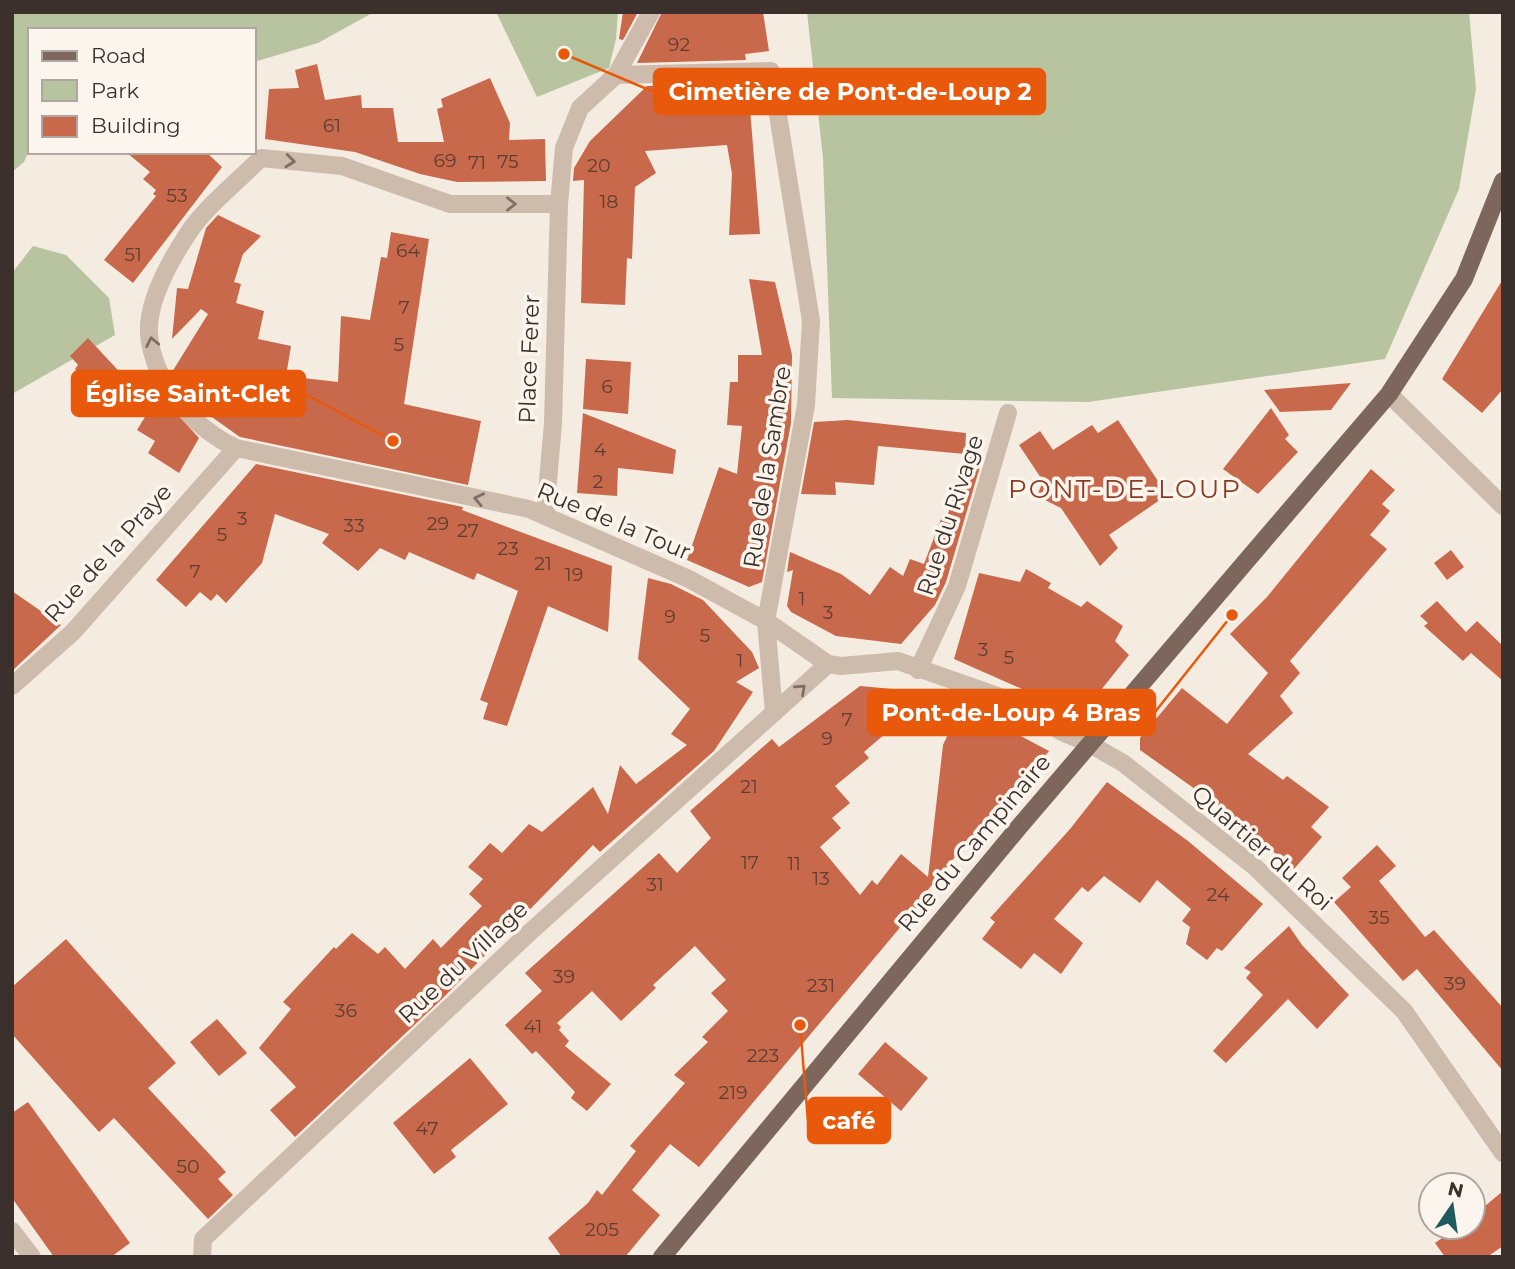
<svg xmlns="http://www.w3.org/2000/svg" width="1515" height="1269" font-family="Montserrat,sans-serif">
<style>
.green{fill:#b8c4a0}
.building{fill:#c8694b;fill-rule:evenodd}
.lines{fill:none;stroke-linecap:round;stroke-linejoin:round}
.minor{stroke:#cdbbac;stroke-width:18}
.major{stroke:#7d675c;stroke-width:18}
.oneway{stroke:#7d6f65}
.labels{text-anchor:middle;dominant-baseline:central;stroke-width:7;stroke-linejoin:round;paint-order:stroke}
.number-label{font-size:19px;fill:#5e3e33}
.street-label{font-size:23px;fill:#3b302b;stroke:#fbf5ee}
.quarter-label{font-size:26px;letter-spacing:2px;fill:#8c3b22;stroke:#fbf5ee}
.leader{fill:none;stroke:#e8590c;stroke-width:2.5}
.callout-dot{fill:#e8590c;stroke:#fbf5ee;stroke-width:2.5}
.callout{fill:#e8590c;stroke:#e8590c;stroke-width:2.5}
.callout-label{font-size:24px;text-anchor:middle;font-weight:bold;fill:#fff}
</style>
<rect width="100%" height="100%" fill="#f4ebe1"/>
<!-- green -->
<path class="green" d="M12,12H374L318,43L254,62V30H30V148L24,162L12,172Z
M496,12H618L616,39L609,68L537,97Z
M807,12H1469L1476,89L1459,189L1385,359L1088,402L832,398L823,158Z
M33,246L66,255L109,298L115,335L12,394V273Z"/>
<!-- building -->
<path class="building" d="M623,12H638L623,40L619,39Z
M662,12H763L769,51L745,54L746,60L637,63Z
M317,64L325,100L361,95L362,108H393L398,142H444L437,109L443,107L441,99L490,78L510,123L509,140L545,139L546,181L457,182L420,174L355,152L265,139L269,89L299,88L295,70Z
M748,83L760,234L729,235L732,174L727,145L645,151L656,173L635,187L632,259L627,258L625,305L581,303L584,180L573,181L574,168L590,141L647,86Z
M126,152H206L222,167L133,283L104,260L156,196L153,194L156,190L143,179L150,172Z
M218,215L261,236L243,254L234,282L241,284L236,303L264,311L258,339L291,346L286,376L338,382L341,316L370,320L381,257L387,258L391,232L429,239L404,404L481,421L468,485L240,437L199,408L172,372L208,314L201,309L172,339L177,288L188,289L206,228Z
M749,279L775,282L792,355L791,423L762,582L749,587L687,560L719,467L737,474L742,426L727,425L730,382H738V355H762Z
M1503,279V389L1482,413L1442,379Z
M88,338L129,382L109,403L75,369L78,365L70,356Z
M586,359L631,362L628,414L583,409Z
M1351,383L1331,410L1280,412L1264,390Z
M159,394L199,438L179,473L148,453L155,441L137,430Z
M1271,408L1289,435L1285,439L1298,452L1258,494L1223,469Z
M583,413L676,450L673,474L618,468L617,496L577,493Z
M848,420L966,433L965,454L878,446L874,485L835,482L836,495L801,494L814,422Z
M1118,420L1167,495L1109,535L1118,548L1100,566L1061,508L1037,496L1043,481L1019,445L1040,431L1053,450L1092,425L1098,433Z
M966,456L982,460L946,582L935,605L901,644L836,636L791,612L787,606L793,570L787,572L790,552L841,574L870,595L890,567L903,576L910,559L924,564L943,514H948Z
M256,464L463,507L462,510L612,566L608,632L548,606L507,726L483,719L488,703L480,700L518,591L477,573L474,580L409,552L405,560L380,548L358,571L322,543L329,534L275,514L262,563L226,603L217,594L211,601L200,592L186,607L156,580Z
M1371,469L1395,490L1382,504L1390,511L1370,535L1387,549L1290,661L1300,673L1280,696L1293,713L1248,754L1283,780L1287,776L1329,807L1311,827L1322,837L1294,869L1197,787L1195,789L1140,750V738L1182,688L1227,724L1268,673L1230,634L1267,597Z
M1451,550L1464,567L1447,580L1434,563Z
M1026,569L1051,583L1048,588L1081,607L1087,601L1123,626L1115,641L1129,655L1081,715L1069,718L1022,689L954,659L979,573L1020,582Z
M648,578L671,584L703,600L752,652L759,668L736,682L753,692L714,751L600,852L593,845L442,999L295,1137L270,1110L296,1087L259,1048L291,1009L283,1002L334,947L336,949L352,933L378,954L385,947L405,969L433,939L441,948L482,906L469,894L483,879L468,867L490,843L502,853L529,824L542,832L593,787L608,814L620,765L636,784L687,745L671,734L690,709L638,659Z
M12,591L61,625L12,671Z
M1437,601L1466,632L1477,621L1503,646V681L1471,653L1463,661L1424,626L1428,623L1420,616Z
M860,686L914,691L981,715L1049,751L991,821L987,818L927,891L929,893L699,1167L670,1144L632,1190L660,1215L625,1257H562L548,1238L588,1203L597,1190L602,1195L636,1151L630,1146L685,1083L674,1075L708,1042L702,1037L728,1011L711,993L726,980L695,946L653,985L656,988L621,1021L592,991L557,1023L561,1027L559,1030L569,1041L565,1046L611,1084L587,1111L571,1098L575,1092L536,1051L532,1054L505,1025L542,991L525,973L659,853L677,873L711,838L690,811L772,739L779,747ZM902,714L950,730L943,745L928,877L901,854L877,885L872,880L860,895L820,847L841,828L832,818L850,803L835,786L869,758L864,752L900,721Z
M1107,782L1188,841L1263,904L1222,951L1217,948L1207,960L1186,944L1190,927L1182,921L1191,909L1157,880L1140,903L1104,876L1088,892L1082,887L1054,919L1083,943L1061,974L1034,953L1021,969L982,939L995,922L990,918L1070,829Z
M1377,845L1396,866L1379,881L1425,937L1434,930L1503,1008V1071L1417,969L1403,981L1334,902L1351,887L1342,878Z
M1289,926L1302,945L1349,995L1317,1029L1288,999L1226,1063L1213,1051L1263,995L1246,978L1251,972L1244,968Z
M66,939L176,1063L148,1088L226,1172L218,1179L233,1195L208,1219L114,1118L99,1132L12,1034V987Z
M217,1019L247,1053L219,1076L190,1042Z
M885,1042L928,1078L901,1111L858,1074Z
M470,1058L508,1104L451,1150L456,1157L434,1174L393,1123Z
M28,1102L130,1243L111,1257H54L12,1198V1113Z
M1503,1191V1246L1487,1257H1445L1435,1243L1458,1227H1473V1216Z"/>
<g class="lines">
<!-- minor -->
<path class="minor" d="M616,75L651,12
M559,204H450L342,166L261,158C238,181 204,208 187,235C170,261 147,302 149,334C153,383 194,428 236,448L529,509L689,579L766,621L828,664L841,666L898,661L1009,700L1062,732L1090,744L1123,763L1255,867L1404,1011L1503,1153
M1389,394L1503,506
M545,516L553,423L559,204L564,148L580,108L616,75L771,71L811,321L806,405L766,621L774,713
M918,670L957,586L1008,413
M12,686L73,632L236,448
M12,1231L32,1257
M202,1257L203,1239L529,933L828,664"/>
<!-- major -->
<path class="major" d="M662,1257L1019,827L1389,394L1464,279L1503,181"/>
</g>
<!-- one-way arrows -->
<defs><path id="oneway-chevron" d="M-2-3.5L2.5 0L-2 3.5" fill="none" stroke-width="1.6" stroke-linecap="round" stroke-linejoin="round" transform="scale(1.75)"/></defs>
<g class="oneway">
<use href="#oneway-chevron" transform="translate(290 161) rotate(6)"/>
<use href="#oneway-chevron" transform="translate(511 204)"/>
<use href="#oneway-chevron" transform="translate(152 342) rotate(-102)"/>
<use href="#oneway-chevron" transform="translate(479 499) rotate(-168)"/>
<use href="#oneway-chevron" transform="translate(801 689) rotate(-42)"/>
</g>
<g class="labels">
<!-- number labels -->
<g class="number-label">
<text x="679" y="44">92</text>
<text x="332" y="125">61</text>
<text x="445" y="160">69</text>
<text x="508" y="161">75</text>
<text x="477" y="162">71</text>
<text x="599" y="165">20</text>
<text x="177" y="195">53</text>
<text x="609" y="201">18</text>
<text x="408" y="250">64</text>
<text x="133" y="254">51</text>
<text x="404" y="307">7</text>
<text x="399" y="344">5</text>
<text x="607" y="386">6</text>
<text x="600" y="449">4</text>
<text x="598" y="481">2</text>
<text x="242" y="518">3</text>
<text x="438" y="523">29</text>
<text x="354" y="525">33</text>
<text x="468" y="530">27</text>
<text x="222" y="534">5</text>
<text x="508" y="548">23</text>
<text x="543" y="563">21</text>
<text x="195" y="571">7</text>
<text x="574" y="574">19</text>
<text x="802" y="598">1</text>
<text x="828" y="612">3</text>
<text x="670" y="616">9</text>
<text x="705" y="635">5</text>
<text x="983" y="649">3</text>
<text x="1009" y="657">5</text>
<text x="740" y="660">1</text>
<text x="847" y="719">7</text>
<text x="827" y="738">9</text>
<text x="749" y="786">21</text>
<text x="750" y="862">17</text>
<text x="794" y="863">11</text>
<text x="821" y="878">13</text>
<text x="655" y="884">31</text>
<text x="1218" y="894">24</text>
<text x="1379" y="917">35</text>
<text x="564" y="976">39</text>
<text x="1455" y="983">39</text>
<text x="821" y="985">231</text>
<text x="346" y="1010">36</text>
<text x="533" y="1026">41</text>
<text x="763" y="1055">223</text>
<text x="733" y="1092">219</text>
<text x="427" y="1128">47</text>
<text x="188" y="1166">50</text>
<text x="602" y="1229">205</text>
</g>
<!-- street labels -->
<g class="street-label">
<text transform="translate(529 359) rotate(-88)">Place Ferer</text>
<text transform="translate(767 467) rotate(-81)">Rue de la Sambre</text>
<text transform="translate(950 515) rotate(-72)">Rue du Rivage</text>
<text transform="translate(614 521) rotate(23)">Rue de la Tour</text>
<text transform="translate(108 553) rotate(-48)">Rue de la Praye</text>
<text transform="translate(974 843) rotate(-50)">Rue du Campinaire</text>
<text transform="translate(1262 848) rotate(41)">Quartier du Roi</text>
<text transform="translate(463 962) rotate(-43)">Rue du Village</text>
</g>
<!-- quarter labels -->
<g class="quarter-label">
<text x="1125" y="489">PONT-DE-LOUP</text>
</g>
</g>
<!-- callouts -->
<path class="leader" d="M564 54L654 92M393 441L305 394M1232 615L1155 712M800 1025L808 1121"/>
<g class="callout-dot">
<circle cx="564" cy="54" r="7"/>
<circle cx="393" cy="441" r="7"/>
<circle cx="1232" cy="615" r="7"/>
<circle cx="800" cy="1025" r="7"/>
</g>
<g class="callout">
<rect x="654" y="69" width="391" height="45" rx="7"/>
<rect x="72" y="371" width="233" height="45" rx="7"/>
<rect x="868" y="690" width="287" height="45" rx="7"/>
<rect x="808" y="1098" width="82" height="45" rx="7"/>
</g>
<g class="callout-label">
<text x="850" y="100">Cimetière de Pont-de-Loup 2</text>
<text x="188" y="402">Église Saint-Clet</text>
<text x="1011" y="721">Pont-de-Loup 4 Bras</text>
<text x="849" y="1129">café</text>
</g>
<!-- border -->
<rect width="1515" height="1269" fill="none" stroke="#3b302b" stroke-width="28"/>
<!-- legend -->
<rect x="28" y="28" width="228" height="126" fill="#fbf5ee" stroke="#aea6a0" stroke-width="2"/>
<rect x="42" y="51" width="35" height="10" fill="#7d675c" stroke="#aea6a0" stroke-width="2"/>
<text x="91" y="63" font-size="21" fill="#3b302b">Road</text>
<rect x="42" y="80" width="35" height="21" fill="#b8c4a0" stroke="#aea6a0" stroke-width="2"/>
<text x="91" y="98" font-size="21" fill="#3b302b">Park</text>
<rect x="42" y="116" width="35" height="21" fill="#c8694b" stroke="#aea6a0" stroke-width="2"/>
<text x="91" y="133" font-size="21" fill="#3b302b">Building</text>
<!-- north arrow -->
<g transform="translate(1452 1206) rotate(13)"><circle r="33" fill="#fbf5ee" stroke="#aea6a0" stroke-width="2"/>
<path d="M0-5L12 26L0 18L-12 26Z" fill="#1f5a5e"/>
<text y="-10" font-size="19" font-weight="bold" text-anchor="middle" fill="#3b302b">N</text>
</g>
</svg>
